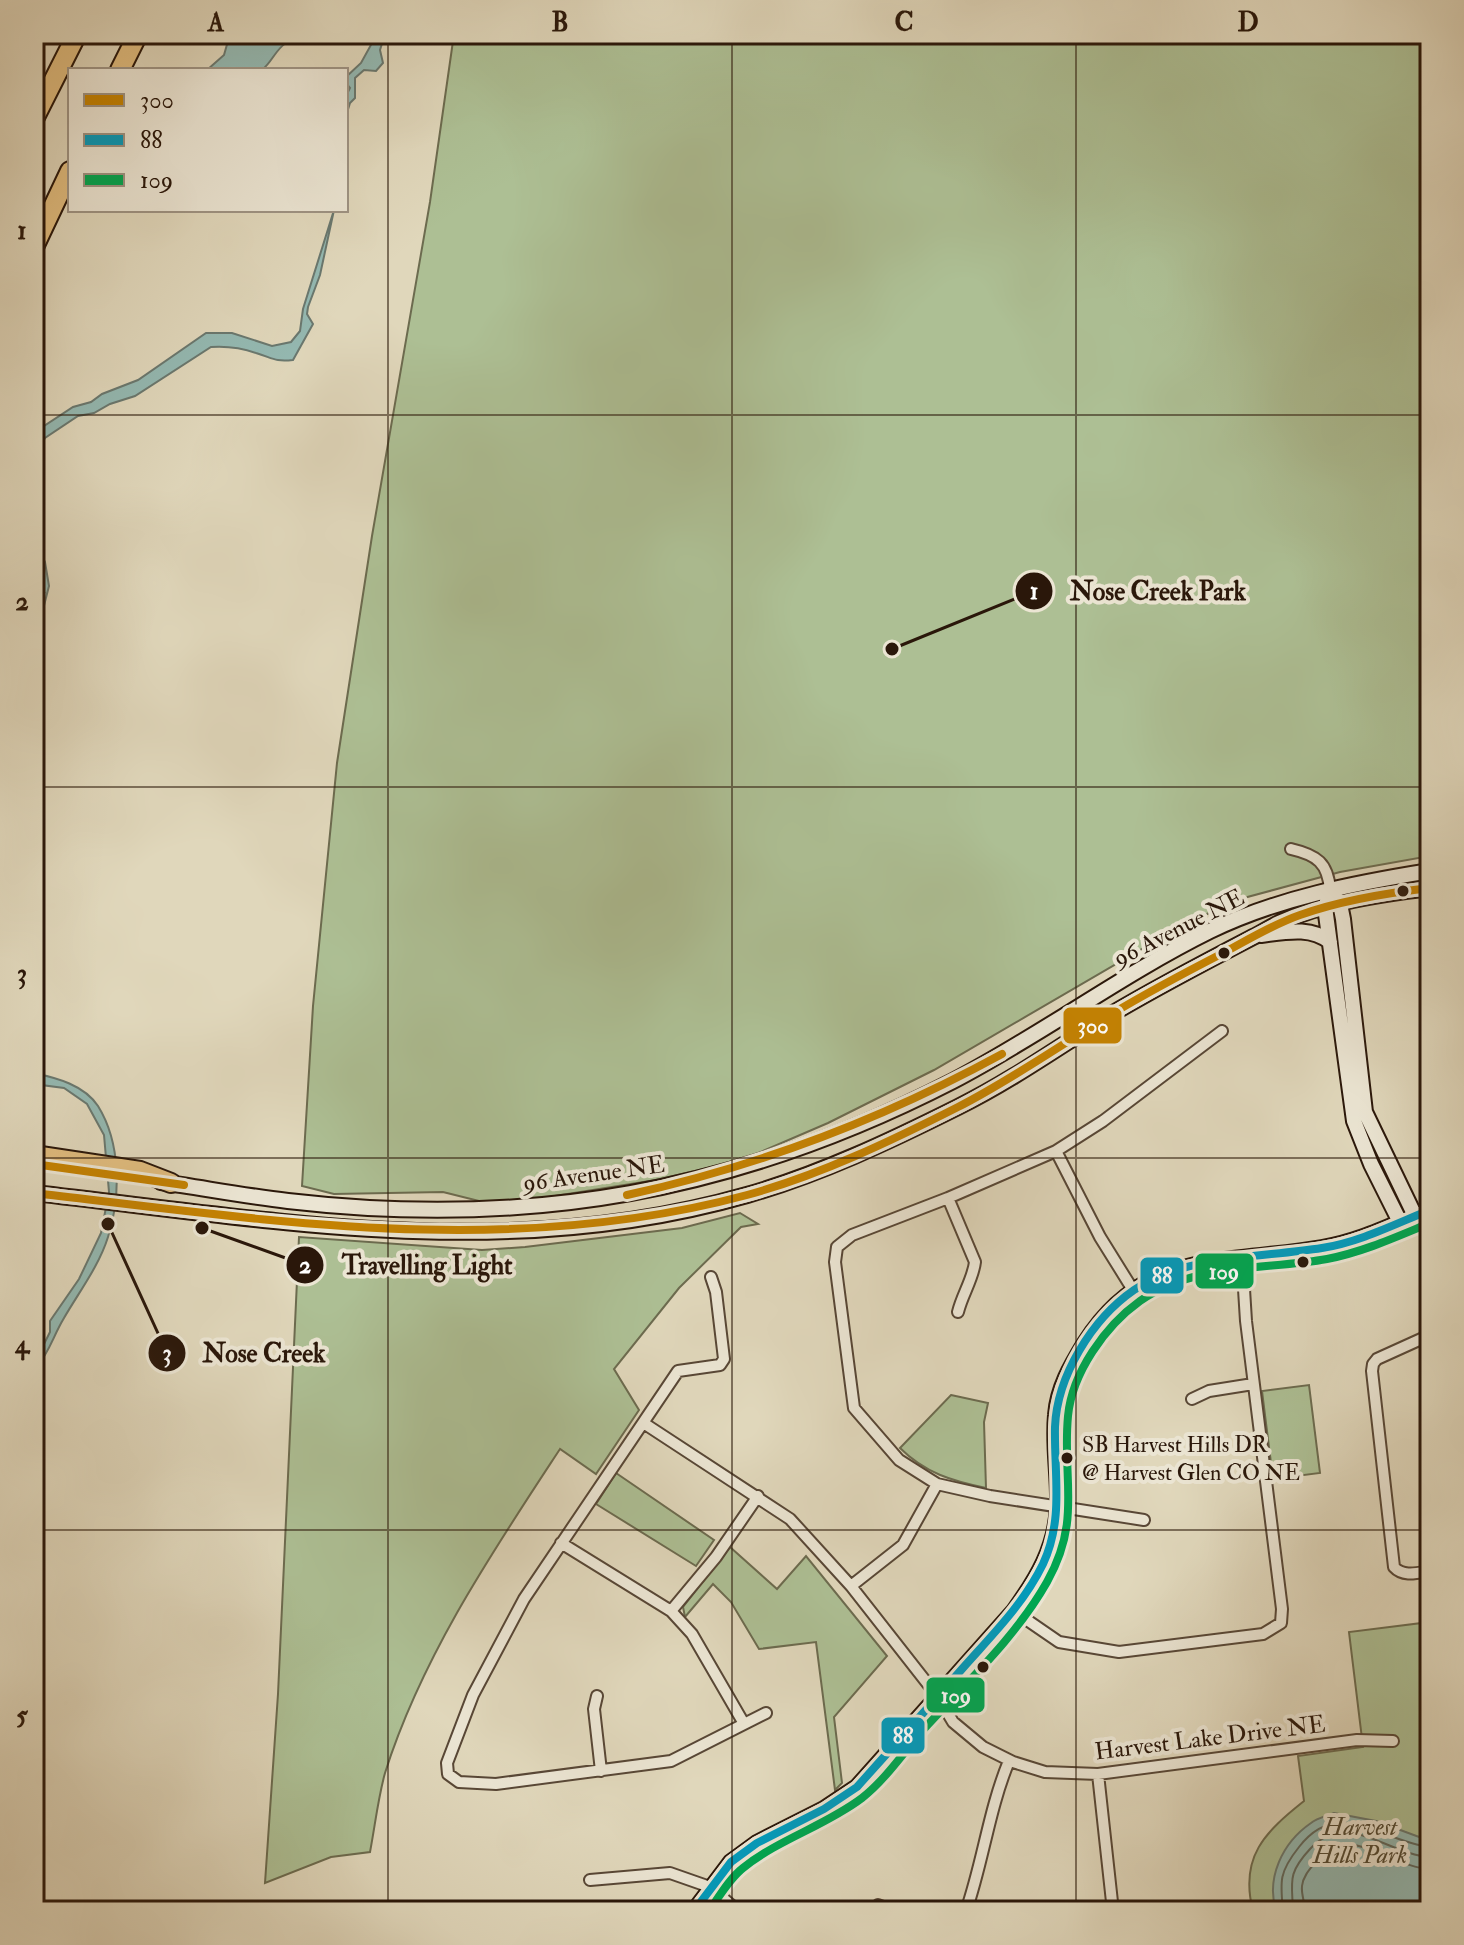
<svg xmlns="http://www.w3.org/2000/svg" width="1464" height="1945" font-family="'IM FELL Double Pica',serif">
<style>
.green{fill:#adbf94;stroke:#6c6b4f;stroke-width:2}
.water{fill:#94b9b2;stroke:#6a786f;stroke-width:2}
.lines{fill:none;stroke-linecap:round;stroke-linejoin:round}
.shore{stroke:#5f685e;stroke-width:2}
.street-casing{stroke:#584736;stroke-width:14}
.secondary-casing{stroke:#2a170a;stroke-width:18}
.highway-casing{stroke:#2a170a;stroke-width:22}
.street{stroke:#ebe5d3;stroke-width:10}
.secondary{stroke:#ebe5d3;stroke-width:14}
.highway{stroke:#e0bc7e;stroke-width:18}
.bus-1-casing{stroke:#ebe5d3;stroke-width:14}
.bus-2-casing{stroke:#ebe5d3;stroke-width:14}
.bus-3-casing{stroke:#ebe5d3;stroke-width:14}
.bus-1{stroke:#c48202;stroke-width:8}
.bus-2{stroke:#049aba;stroke-width:8}
.bus-3{stroke:#00a651;stroke-width:8}
.grid{fill:none;stroke:#2a170a;stroke-width:2;stroke-opacity:0.55}
.bus-dot{fill:#2a170a;stroke:#ebe5d3;stroke-width:3}
.labels{text-anchor:middle;dominant-baseline:central;stroke-width:8;stroke-linejoin:round;paint-order:stroke}
.bus-label{font-size:22px;fill:#2a170a;stroke:#ebe5d3;text-anchor:start}
.street-label{font-size:24px;fill:#2a170a;stroke:#ebe5d3}
.park-label{font-size:24px;font-style:italic;fill:#514933;stroke:#ebe5d3}
.leader{fill:none;stroke:#2a170a;stroke-width:3}
.callout-dot{fill:#2a170a;stroke:#ebe5d3;stroke-width:3}
.mark-label{font-size:24px;text-anchor:middle;font-weight:bold;fill:#fff}
.callout-label{font-size:26px;text-anchor:middle;font-weight:bold;fill:#2a170a;stroke:#ebe5d3;stroke-width:8;stroke-linejoin:round;paint-order:stroke}
.line-badge{stroke:#ebe5d3;stroke-width:3}
.badge-label{font-size:22px;text-anchor:middle;font-weight:bold;fill:#fff}
.neatline{fill:none;stroke:#2a170a;stroke-width:3}
.grid-label{font-size:26px;text-anchor:middle;font-weight:bold;fill:#2a170a}
</style>
<rect width="100%" height="100%" fill="#e0d7bb"/>
<filter id="stains"><feTurbulence type="fractalNoise" baseFrequency=".0025" numOctaves="4"/><feColorMatrix values="0 0 0 0 .2 0 0 0 0 .09 0 0 0 0 .02 0 0 0 .5 -.17"/></filter>
<radialGradient id="worn" r=".72"><stop offset=".6" stop-color="#630" stop-opacity="0"/><stop offset="1" stop-color="#630" stop-opacity=".3"/></radialGradient>
<!-- green -->
<path class="green" d="M454,34H1430V856L1340,872L1240,899L1185,924L934,1070L828,1123L742,1160L656,1180L536,1199L483,1202L443,1192L334,1194L302,1186L313,1006L337,763L372,536L430,202Z
M740,1213L758,1224L741,1227L679,1288L614,1369L639,1410L596,1474L560,1449C493,1551 422,1656 385,1773C378,1798 375,1826 370,1852L331,1857L265,1883L278,1694L299,1237L482,1250L525,1247L682,1228Z
M1309,1385L1320,1473L1273,1479L1262,1391Z
M951,1395L988,1403L984,1422L986,1488C952,1481 925,1473 900,1448Z
M616,1473L714,1540L696,1566L596,1504Z
M730,1547L777,1589L806,1556L887,1656L834,1717L842,1783L835,1790L816,1642L759,1649L731,1602L713,1584L685,1617L683,1607Z
M1430,1622V1911H1253C1239,1857 1265,1832 1304,1801L1298,1756L1363,1747L1349,1632Z"/>
<!-- water -->
<path class="water" d="M230,34H286V43C276,49 272,62 262,70H207L224,55Z
M377,34H385L380,50L383,63L376,71L364,70L355,78V98L350,103L346,116V96L350,88L346,83V77L361,63Z
M334,210L320,275L308,307L307,314L313,324L293,360C274,362 273,358 256,353C242,348 226,346 211,347L135,396L110,404L94,413L78,416L45,438L34,456V437L38,430L73,407L91,402L102,394L138,380L206,333H232L272,346L291,342L300,331L303,309Z
M34,540L45,562L49,586L34,645L37,610L34,597L40,598L44,593L34,592Z
M34,1073C57,1078 84,1085 98,1106C121,1143 121,1196 108,1237C99,1266 79,1292 64,1318C52,1338 51,1350 34,1371V1364L50,1332V1321L79,1279L101,1233L109,1192L104,1135L87,1104L64,1088L34,1084Z
M1334,1813L1376,1821L1430,1841V1911H1276C1266,1878 1282,1843 1311,1823C1317,1818 1327,1816 1334,1813Z"/>
<g class="lines">
<!-- shore -->
<path class="shore" d="M1283,1911C1280,1881 1279,1872 1299,1847C1339,1795 1381,1842 1430,1847
M1293,1911C1292,1881 1287,1874 1310,1849C1346,1809 1389,1855 1430,1857
M1305,1911C1305,1903 1301,1894 1302,1886C1303,1877 1309,1870 1314,1864C1320,1856 1328,1845 1338,1844C1367,1841 1401,1868 1430,1869"/>
<defs>
<path id="street" d="M1291,849C1317,855 1328,863 1330,890
M1056,1151L1103,1121L1222,1031
M948,1198L975,1262C973,1279 962,1295 958,1312
M711,1277L716,1292L724,1359L720,1365L678,1371L524,1599L473,1695L447,1763L448,1774L459,1782L496,1784L671,1761L766,1713
M1133,1290L1100,1237L1056,1151L948,1198L852,1235L837,1247L835,1262L854,1408L899,1460L937,1484L990,1496L1144,1520
M1430,1335L1377,1359L1373,1364L1372,1371L1394,1567C1403,1577 1417,1573 1430,1571
M1192,1399L1209,1391L1253,1384
M645,1424L790,1519L851,1586L938,1697L953,1722L983,1747L1013,1762L1045,1772L1098,1774L1357,1740L1393,1741
M561,1543L671,1611L692,1634L743,1722
M851,1586L903,1545L937,1484
M671,1611L716,1557L758,1496
M1014,1611L1059,1642L1119,1652L1263,1634L1281,1623L1282,1609L1246,1321L1242,1257
M597,1696L594,1709L601,1771
M1098,1774L1113,1911
M590,1880L670,1873L710,1887L738,1911
M878,1905L895,1911
M966,1911C983,1862 989,1809 1009,1761"/>
<path id="secondary" d="M1336,898L1340,904L1343,919L1365,1112L1415,1216
M1328,899L1325,907L1354,1121L1371,1164L1400,1222
M1261,935C1285,932 1311,926 1330,942
M161,1182C203,1188 245,1196 288,1201C530,1229 737,1192 953,1081C1041,1035 1121,975 1210,931C1278,898 1355,883 1430,871
M34,1193C275,1220 507,1264 747,1195C820,1174 890,1141 958,1107C1011,1081 1060,1046 1110,1015C1157,987 1205,962 1253,937C1262,933 1270,927 1279,923C1325,902 1380,894 1430,888
M694,1911L731,1862L757,1843L824,1809L857,1787L1014,1611C1037,1579 1056,1548 1058,1506C1059,1476 1053,1446 1056,1415C1058,1388 1071,1366 1085,1343C1145,1248 1226,1265 1322,1248C1360,1242 1394,1224 1430,1210"/>
<path id="highway" d="M120,70L138,34
M34,119L77,34
M34,247L70,171
M34,1155L140,1171L171,1183"/>
</defs>
<!-- street casing -->
<use href="#street" class="street-casing"/>
<!-- secondary casing -->
<use href="#secondary" class="secondary-casing"/>
<!-- highway casing -->
<use href="#highway" class="highway-casing"/>
<!-- street -->
<use href="#street" class="street"/>
<!-- secondary -->
<use href="#secondary" class="secondary"/>
<!-- highway -->
<use href="#highway" class="highway"/>
<defs>
<path id="bus-1" d="M34,1164L184,1185
M34,1193C273,1221 510,1259 747,1195C820,1175 891,1141 958,1107C1011,1080 1059,1046 1110,1015C1148,992 1188,971 1227,951C1251,938 1274,924 1300,915C1342,900 1386,893 1430,888
M627,1195C760,1166 883,1119 1002,1054"/>
<path id="bus-2" d="M694,1911L731,1862L757,1843L824,1809L857,1787C892,1748 927,1709 962,1669C991,1636 1023,1605 1043,1564C1064,1519 1054,1475 1055,1427C1057,1376 1092,1319 1134,1290C1188,1254 1260,1258 1322,1248C1360,1242 1395,1224 1430,1210"/>
<path id="bus-3" d="M709,1911C719,1897 729,1879 743,1868C779,1839 825,1826 862,1798C885,1780 904,1752 923,1730C966,1683 1016,1637 1047,1582C1082,1520 1062,1480 1068,1416C1072,1373 1105,1326 1140,1301C1193,1263 1267,1270 1327,1259C1363,1252 1396,1237 1430,1223"/>
</defs>
<!-- bus-1 casing -->
<use href="#bus-1" class="bus-1-casing"/>
<!-- bus-2 casing -->
<use href="#bus-2" class="bus-2-casing"/>
<!-- bus-3 casing -->
<use href="#bus-3" class="bus-3-casing"/>
<!-- bus-1 -->
<use href="#bus-1" class="bus-1"/>
<!-- bus-2 -->
<use href="#bus-2" class="bus-2"/>
<!-- bus-3 -->
<use href="#bus-3" class="bus-3"/>
</g>
<!-- grid -->
<path class="grid" d="M388,34V1911M732,34V1911M1076,34V1911M34,415H1430M34,787H1430M34,1158H1430M34,1530H1430"/>
<!-- markers -->
<g class="bus-dot">
<circle cx="1403" cy="891" r="7"/>
<circle cx="1224" cy="953" r="7"/>
<circle cx="1303" cy="1262" r="7"/>
<circle cx="1067" cy="1458" r="7"/>
<circle cx="983" cy="1667" r="7"/>
</g>
<g class="labels">
<!-- bus labels -->
<g class="bus-label">
<text x="1082" y="1445">SB Harvest Hills DR<tspan x="1082" dy="28">@ Harvest Glen CO NE</tspan></text>
</g>
<!-- street labels -->
<g class="street-label">
<text transform="translate(1179 928) rotate(-27)">96 Avenue NE</text>
<text transform="translate(594 1174) rotate(-8)">96 Avenue NE</text>
<text transform="translate(1210 1738) rotate(-7)">Harvest Lake Drive NE</text>
</g>
<!-- park labels -->
<g class="park-label">
<text x="1360" y="1827">Harvest<tspan x="1360" dy="28">Hills Park</tspan></text>
</g>
</g>
<!-- callouts -->
<path class="leader" d="M892 649L1034 591M202 1228L305 1265M108 1224L167 1353"/>
<g class="callout-dot">
<circle cx="892" cy="649" r="8"/>
<circle cx="202" cy="1228" r="8"/>
<circle cx="108" cy="1224" r="8"/>
<circle cx="1034" cy="591" r="20"/>
<circle cx="305" cy="1265" r="20"/>
<circle cx="167" cy="1353" r="20"/>
</g>
<g class="mark-label">
<text x="1034" y="599">1</text>
<text x="305" y="1273">2</text>
<text x="167" y="1361">3</text>
</g>
<g class="callout-label">
<text x="1158" y="600">Nose Creek Park</text>
<text x="427" y="1274">Travelling Light</text>
<text x="264" y="1362">Nose Creek</text>
</g>
<g class="line-badge">
<rect x="1062" y="1006" width="61" height="39" rx="8" fill="#c48202"/>
<rect x="1194" y="1252" width="61" height="38" rx="8" fill="#00a651"/>
<rect x="1139" y="1256" width="46" height="39" rx="8" fill="#049aba"/>
<rect x="925" y="1676" width="61" height="38" rx="8" fill="#00a651"/>
<rect x="880" y="1716" width="46" height="39" rx="8" fill="#049aba"/>
</g>
<g class="badge-label">
<text x="1093" y="1033">300</text>
<text x="1224" y="1279">109</text>
<text x="1162" y="1283">88</text>
<text x="956" y="1703">109</text>
<text x="903" y="1743">88</text>
</g>
<!-- margin -->
<rect width="1464" height="1945" fill="none" stroke="#e0d7bb" stroke-width="88"/>
<!-- legend -->
<rect x="68" y="68" width="280" height="144" fill="#ebe5d3" stroke="#9e9383" stroke-width="2"/>
<rect x="84" y="94" width="40" height="12" fill="#c48202" stroke="#9e9383" stroke-width="2"/>
<text x="140" y="108" font-size="24" fill="#2a170a">300</text>
<rect x="84" y="134" width="40" height="12" fill="#049aba" stroke="#9e9383" stroke-width="2"/>
<text x="140" y="148" font-size="24" fill="#2a170a">88</text>
<rect x="84" y="174" width="40" height="12" fill="#00a651" stroke="#9e9383" stroke-width="2"/>
<text x="140" y="188" font-size="24" fill="#2a170a">109</text>
<rect x="44" y="44" width="1376" height="1857" class="neatline"/>
<g class="grid-label">
<text x="216" y="31">A</text>
<text x="560" y="31">B</text>
<text x="904" y="31">C</text>
<text x="1248" y="31">D</text>
<text x="22" y="239">1</text>
<text x="22" y="610">2</text>
<text x="22" y="982">3</text>
<text x="22" y="1353">4</text>
<text x="22" y="1724">5</text>
</g>
<rect width="100%" height="100%" filter="url(#stains)"/>
<rect width="100%" height="100%" fill="url(#worn)"/>
</svg>
